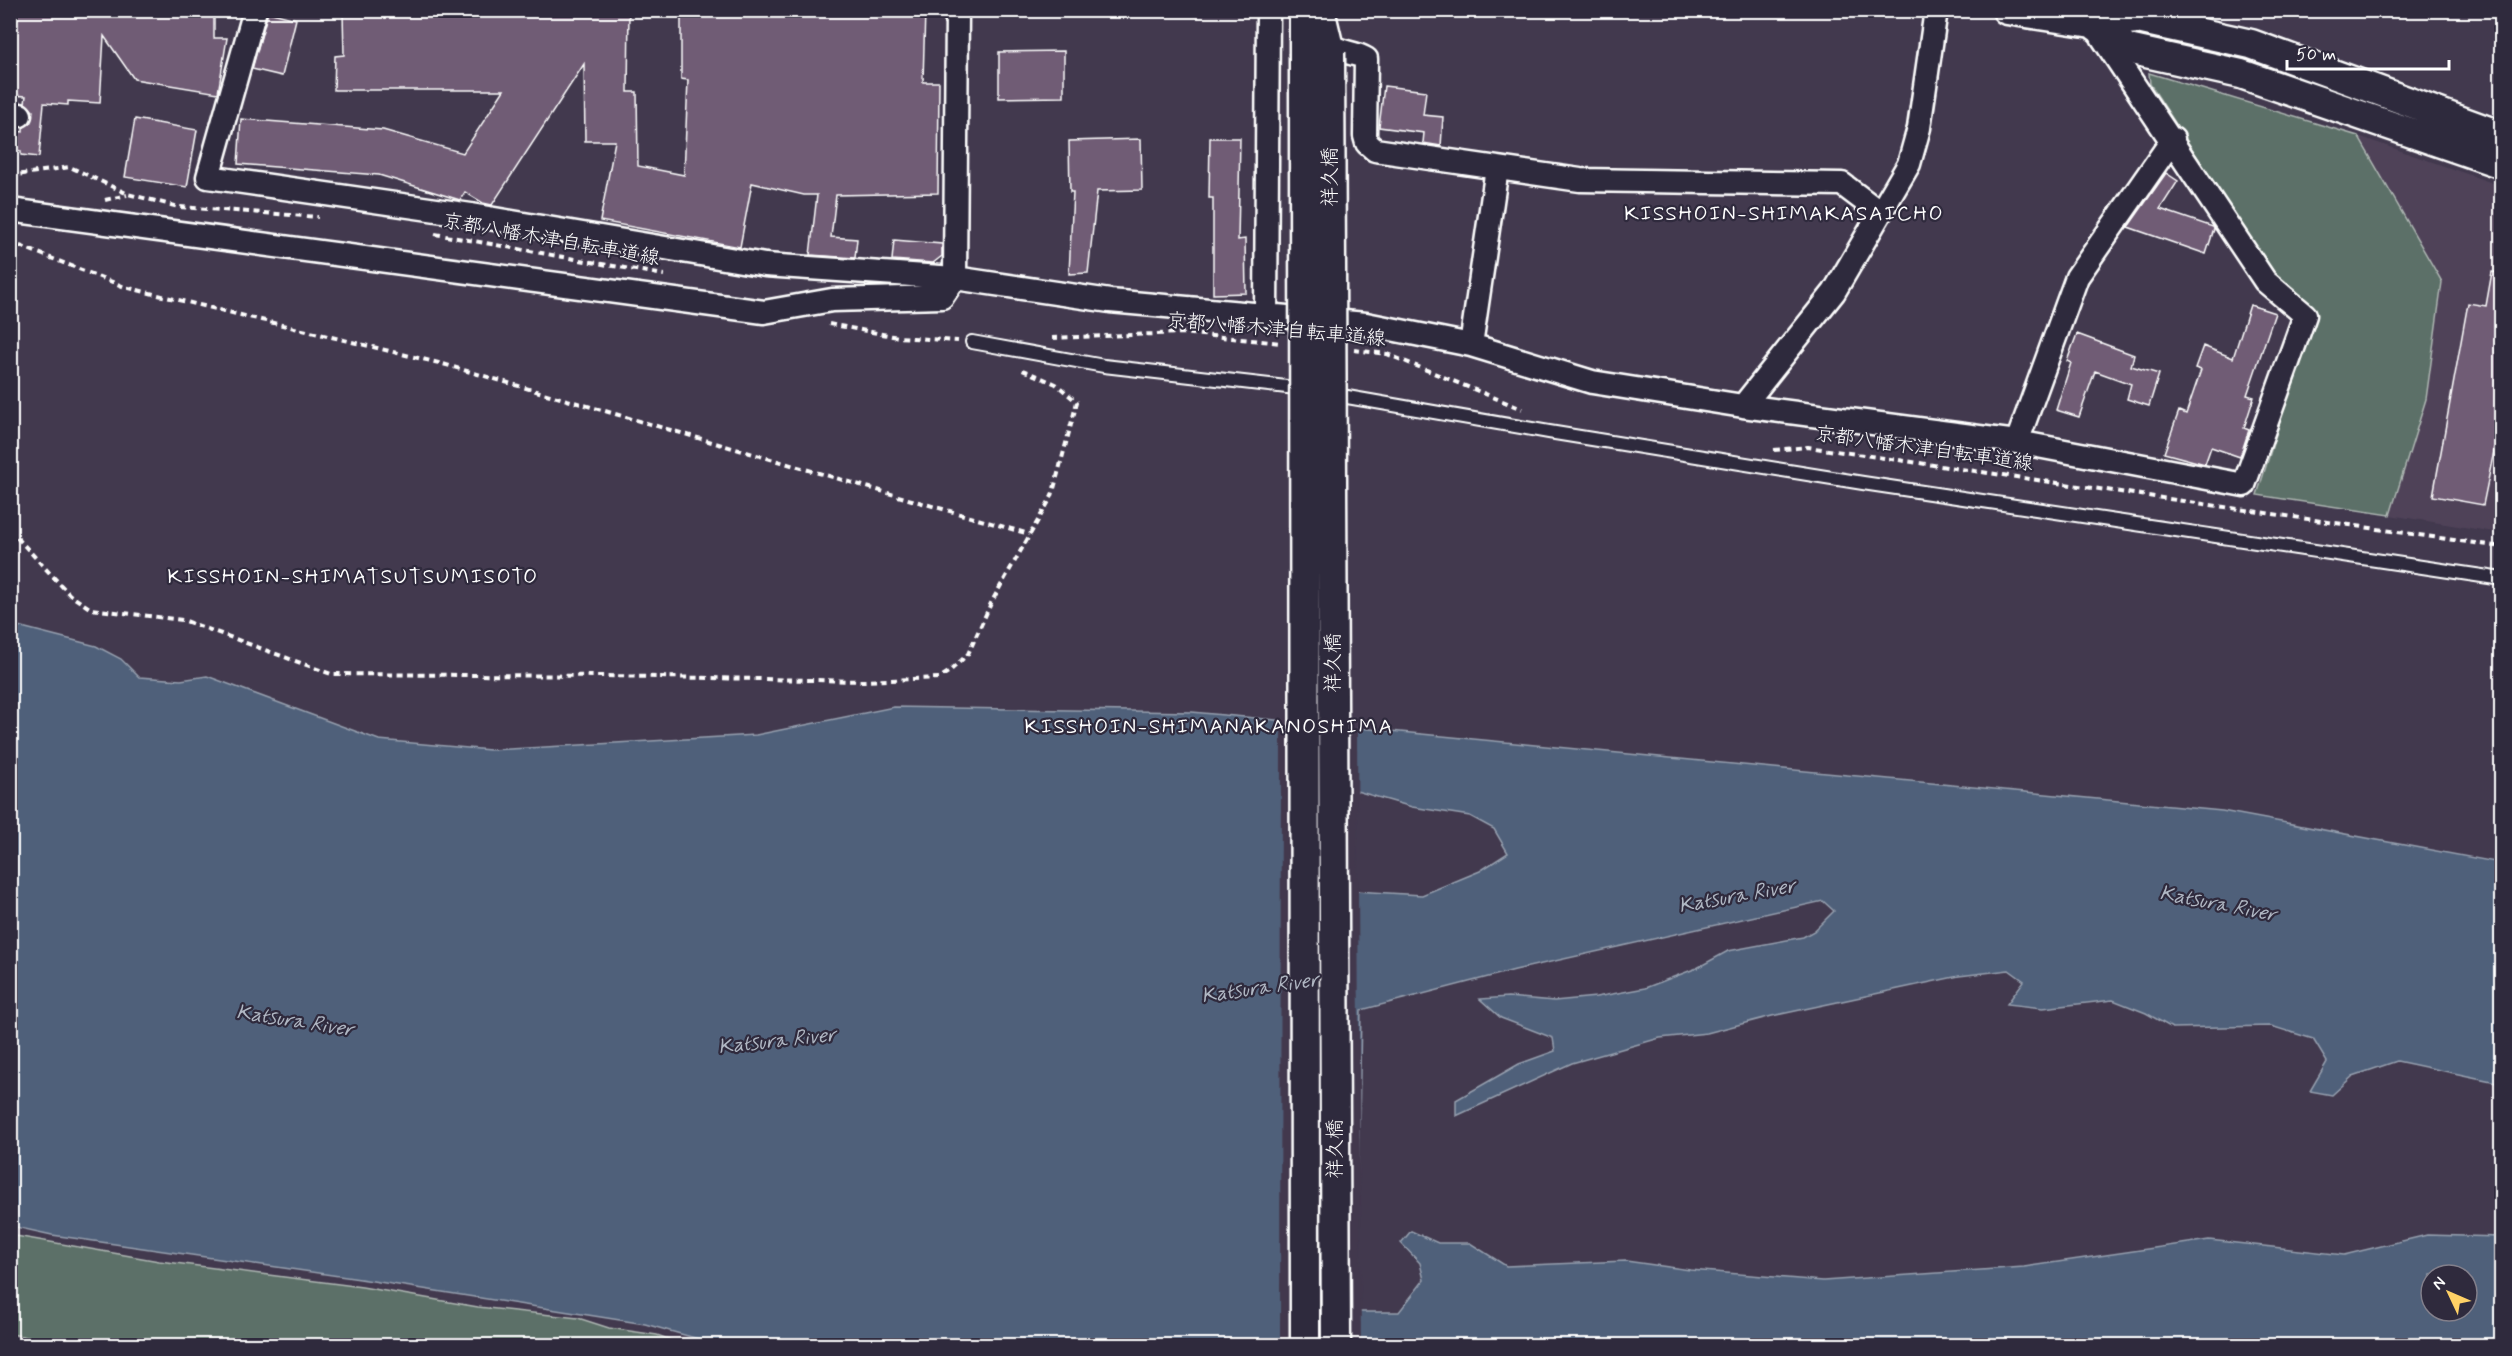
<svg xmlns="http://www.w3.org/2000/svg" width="2512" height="1356" font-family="Mynerve,'Klee One',sans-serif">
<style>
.built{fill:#504359}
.green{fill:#5c6f67;stroke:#aeb7b3;stroke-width:1.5}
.water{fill:#50607a;stroke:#96a0af;stroke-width:1.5;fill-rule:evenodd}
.pier{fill:#42394e}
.building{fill:#6f5b74;stroke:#fff;stroke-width:1.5}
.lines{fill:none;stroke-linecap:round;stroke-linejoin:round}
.service-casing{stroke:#fff;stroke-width:16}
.minor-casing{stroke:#fff;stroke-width:27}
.tertiary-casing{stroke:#fff;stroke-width:33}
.path{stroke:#fff;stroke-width:4;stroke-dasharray:6 4.5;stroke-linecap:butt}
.service{stroke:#2f2a3d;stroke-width:12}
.minor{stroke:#2f2a3d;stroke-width:22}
.tertiary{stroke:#2f2a3d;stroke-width:28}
.tertiary-bridge-casing{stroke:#fff;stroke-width:33;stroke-linecap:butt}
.tertiary-bridge{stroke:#2f2a3d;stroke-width:28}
.labels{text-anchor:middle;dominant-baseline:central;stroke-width:4.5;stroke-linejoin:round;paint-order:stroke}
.street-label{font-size:20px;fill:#fff;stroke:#2f2a3d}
.neighbourhood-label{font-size:21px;letter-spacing:1.5px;fill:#fff;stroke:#2f2a3d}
.water-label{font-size:21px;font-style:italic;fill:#b0b7c3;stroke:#2f2a3d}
</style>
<rect width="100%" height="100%" fill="#42394e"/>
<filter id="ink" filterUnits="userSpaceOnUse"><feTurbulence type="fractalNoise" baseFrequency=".0167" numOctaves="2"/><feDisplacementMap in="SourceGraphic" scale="12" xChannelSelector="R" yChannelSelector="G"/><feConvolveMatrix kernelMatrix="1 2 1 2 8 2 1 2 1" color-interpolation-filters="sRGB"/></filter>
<g filter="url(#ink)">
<!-- built -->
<path class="built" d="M2358,136L2501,186V533L2390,515L2426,399Z"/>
<!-- green -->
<path class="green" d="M2149,73L2358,136L2442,282L2426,399L2390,515L2257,495L2315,310L2297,296L2268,266L2150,84Z
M10,1235L159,1261L362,1287L478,1307L578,1318L609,1328L657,1335L685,1345H71L11,1334Z"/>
<!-- water -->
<path class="water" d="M10,624L96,646L121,659L139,677L181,680L207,676L379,740L490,750L756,735L894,707L1192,712L2222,811L2501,863V1083L2397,1061L2353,1076L2332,1095L2310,1091L2327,1062L2313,1039L2271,1026L2172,1028L2146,1013L2113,1000L2043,1008L2007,1004L2024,981L2009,970L1959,976L1772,1016L1707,1033L1660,1038L1572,1063L1456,1116V1100L1519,1064L1555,1051L1553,1038L1501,1018L1480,999L1508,997L1554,1001L1596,997L1645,988L1697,968L1728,951L1803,937L1814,931L1834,911L1823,901L1515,970L1361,1010L1356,1312H1399L1424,1280L1420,1263L1401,1243L1411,1231L1438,1243H1470L1506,1266L1626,1261L1690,1270L1823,1281L2024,1267L2209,1240L2344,1255L2427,1235L2501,1237V1345H720L645,1324L360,1279L52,1235L11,1226ZM1353,790L1412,807L1470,816L1494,829L1508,853L1480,871L1422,895L1355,891ZM2431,1275H2467V1311H2431Z"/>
<!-- pier -->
<path class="pier" d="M1281,717L1357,725L1361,1346L1280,1345Z"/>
<!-- building -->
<path class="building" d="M10,10H214V38H227L218,93L134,79L104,36L100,103L68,101V105L44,103L39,157L21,155V151L10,150V130L23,132V128L30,123L33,111L25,103L26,96L10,95Z
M561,10H629L628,92H637L638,166L684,175L688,80L681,79V10H925L923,82H939L938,193L836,195L831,237L857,239L855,258L810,255L817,195H804L752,183L740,247L600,221L615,141H585L584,64L492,205L483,203L465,192L460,200L379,175L238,164L241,119L383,130L463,153L504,90H334L335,56L344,55L343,13H561Z
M268,12L296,19L282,76L252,69Z
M1064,51V97L999,98V52Z
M1384,86L1426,91L1423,115L1443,117L1441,146L1423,143L1424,133L1379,127Z
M135,119L197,130L187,187L125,177Z
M1210,138H1240L1238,240L1245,239L1246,293L1213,294V198H1209Z
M1141,139L1142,190L1097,191L1088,273L1069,274L1073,192H1070L1069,141Z
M2166,173L2178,181L2160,209L2213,227L2214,229L2206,254L2128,227Z
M894,240L942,244V256L933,263L892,260Z
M2492,272L2502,273V412L2483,505L2433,496L2468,303L2486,306Z
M2250,305L2275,313L2247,395L2254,397L2244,428L2249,430L2240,457L2211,447L2205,464L2164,453L2179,411L2186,414L2201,370L2195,368L2203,346L2233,358Z
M2077,334L2134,355L2131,366L2159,374L2149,406L2127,399L2131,384L2095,371L2079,417L2056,410L2071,363L2067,361Z"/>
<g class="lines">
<defs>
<path id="service" d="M972,342L1104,366L1304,389
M1330,394L1549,432L1863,483L2502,579"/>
<path id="minor" d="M255,10L208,177L471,215L765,265L955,278L1110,301L1366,324L1471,345L1592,382L1743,406L2017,442L2244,485L2305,315L2265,281L2102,37
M1329,44C1341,54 1354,51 1366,59L1365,136L1367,143L1375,150L1580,180L1842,184L1879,212
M10,113L20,115
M10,210L764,312L832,300L942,297L955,278L957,10
M1266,315L1268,10
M1471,345L1497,168
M1743,406L1834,292L1909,164L1919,128L1936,10
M2017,442L2077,277L2173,139"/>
<path id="tertiary" d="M1320,10L1330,52
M2007,10L2092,23L2138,19L2251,44L2502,136
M2092,23L2128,49L2241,74L2502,164
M1304,53V10"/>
</defs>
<!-- service casing -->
<use href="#service" class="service-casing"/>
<!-- minor casing -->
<use href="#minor" class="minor-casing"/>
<!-- tertiary casing -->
<use href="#tertiary" class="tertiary-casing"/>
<!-- path -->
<path class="path" d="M10,176L70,167L128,194L179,207L318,217
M105,200L127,195
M435,234L664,275
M10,242L125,287L443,364L1029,534
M829,324L898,337L958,341
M1052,338L1182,333L1281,343
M1354,350L1387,354L1522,409
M1774,450L1808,447L2502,547
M10,530L70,595L91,609L183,620L331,674L607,676L863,681L939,678L950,671L968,654L992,601L1052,496L1077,402L1056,384L1020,369
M10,1340L37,1346"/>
<!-- service -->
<use href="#service" class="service"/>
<!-- minor -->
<use href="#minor" class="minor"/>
<!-- tertiary -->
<use href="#tertiary" class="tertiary"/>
<defs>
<path id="tertiary-bridge" d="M1330,52L1336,1346
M1304,53L1305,1346"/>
</defs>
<!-- tertiary-bridge casing -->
<use href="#tertiary-bridge" class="tertiary-bridge-casing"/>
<!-- tertiary-bridge -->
<use href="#tertiary-bridge" class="tertiary-bridge"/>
</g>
</g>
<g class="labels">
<!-- street labels -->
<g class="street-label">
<text transform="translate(1330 177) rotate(-90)">祥久橋</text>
<text transform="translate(551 240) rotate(10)">京都八幡木津自転車道線</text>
<text transform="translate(1276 330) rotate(5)">京都八幡木津自転車道線</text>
<text transform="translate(1924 449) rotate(8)">京都八幡木津自転車道線</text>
<text transform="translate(1333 663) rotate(-90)">祥久橋</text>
<text transform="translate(1335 1149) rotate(-90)">祥久橋</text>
</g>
<!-- neighbourhood labels -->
<g class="neighbourhood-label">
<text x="1784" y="214">KISSHOIN-SHIMAKASAICHO</text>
<text x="353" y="577">KISSHOIN-SHIMATSUTSUMISOTO</text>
<text x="1209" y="727">KISSHOIN-SHIMANAKANOSHIMA</text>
</g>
<!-- water labels -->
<g class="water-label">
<text transform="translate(1737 896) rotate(-10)">Katsura River</text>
<text transform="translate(2218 904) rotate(11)">Katsura River</text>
<text transform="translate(1260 988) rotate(-8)">Katsura River</text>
<text transform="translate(295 1021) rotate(9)">Katsura River</text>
<text transform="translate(777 1041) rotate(-6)">Katsura River</text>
</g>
</g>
<!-- margin -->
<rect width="2512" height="1356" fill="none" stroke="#2f2a3d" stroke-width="36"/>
<rect x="18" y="18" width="2476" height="1320" fill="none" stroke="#fff" stroke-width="2" filter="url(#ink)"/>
<!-- north arrow -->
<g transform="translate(2449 1293) rotate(314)"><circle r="28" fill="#2f2a3d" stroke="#827f8b" stroke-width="1.5"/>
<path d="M0-4.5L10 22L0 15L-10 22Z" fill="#ffd166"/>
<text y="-9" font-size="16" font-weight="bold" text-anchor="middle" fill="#ffffff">N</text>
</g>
<!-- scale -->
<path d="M2287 60v9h162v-9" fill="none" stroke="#ffffff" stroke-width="3"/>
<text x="2296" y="60" font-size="18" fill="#ffffff" stroke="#2f2a3d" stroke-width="4.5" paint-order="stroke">50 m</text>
</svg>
